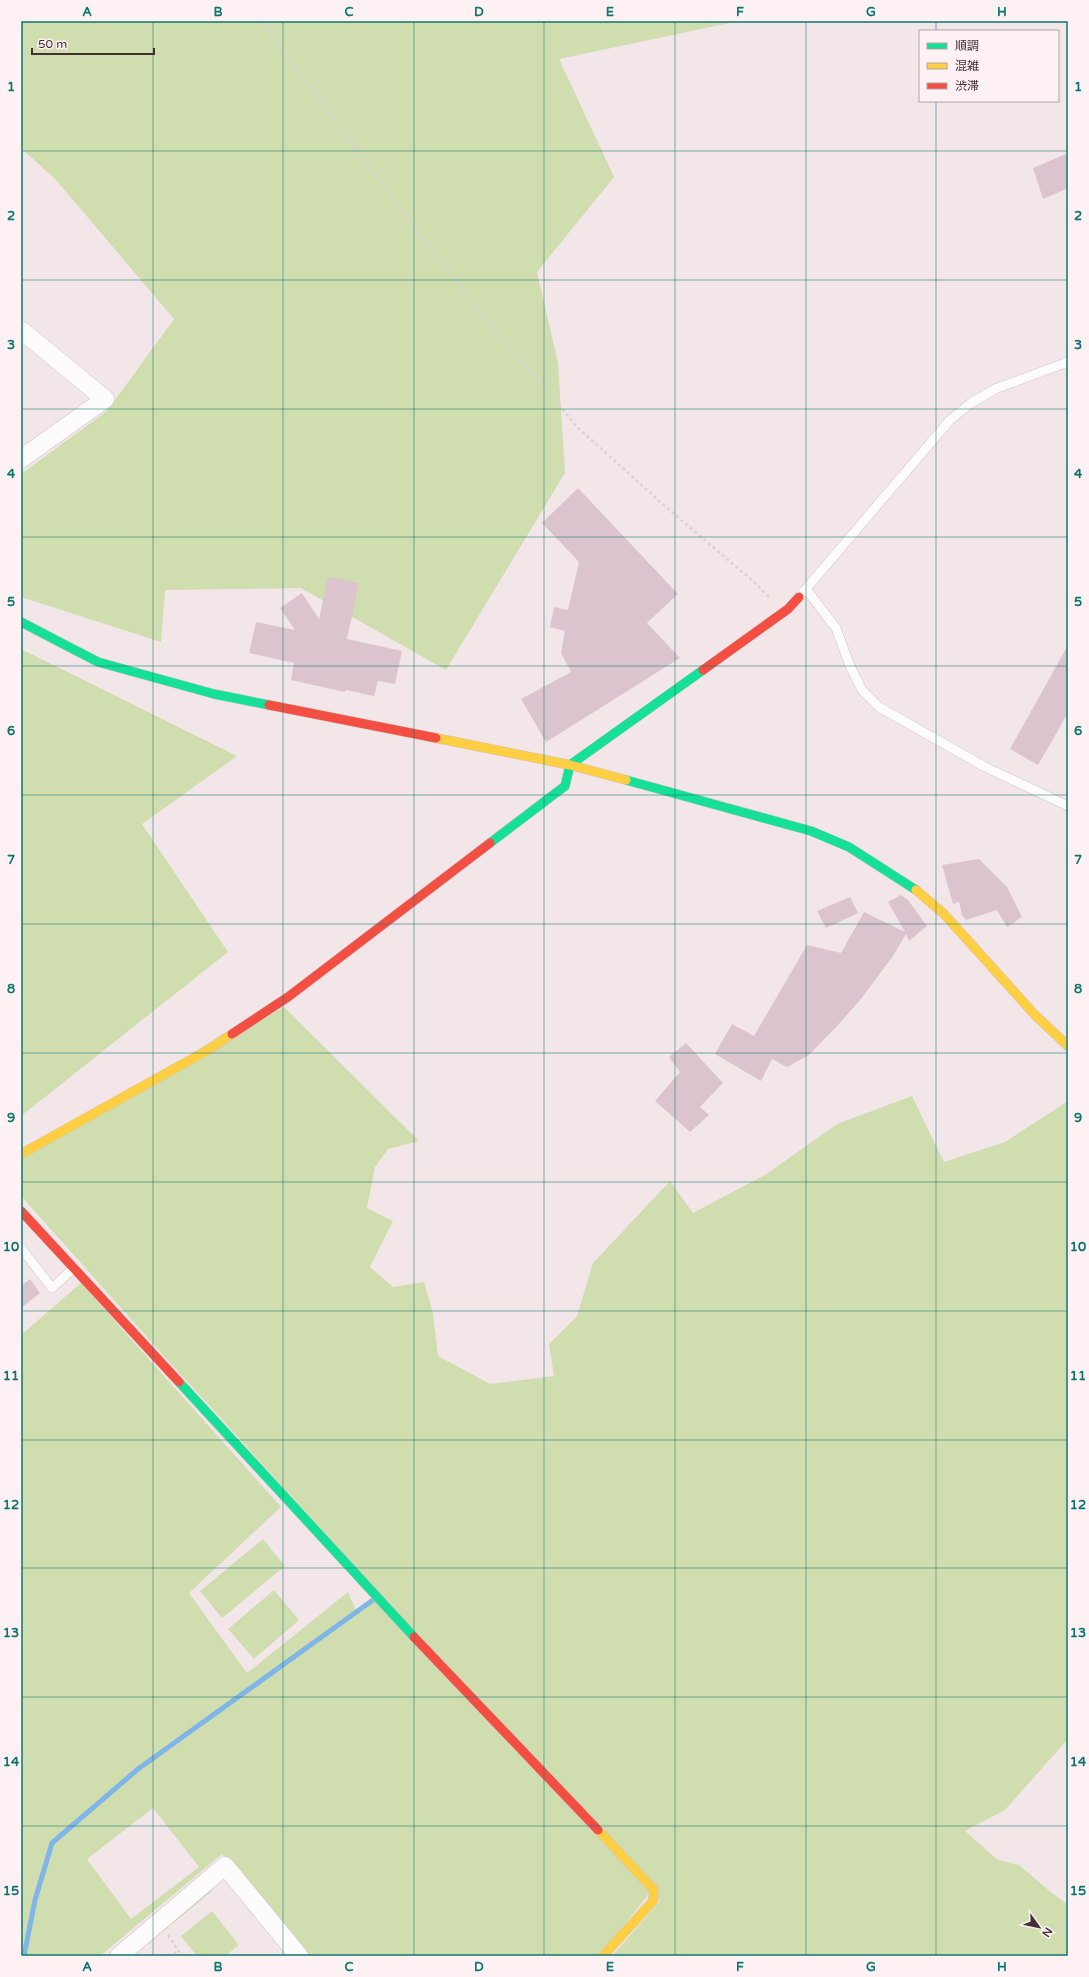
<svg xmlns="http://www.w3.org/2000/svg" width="1089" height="1977" font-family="'Varela Round','Noto Sans JP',sans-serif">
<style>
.green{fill:#cfddaf;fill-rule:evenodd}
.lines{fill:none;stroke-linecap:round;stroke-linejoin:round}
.stream{stroke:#80b5e7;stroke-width:5}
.building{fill:#dcc4cf}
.lane-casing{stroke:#d3c2c5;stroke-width:10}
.street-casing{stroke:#d3c2c5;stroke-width:19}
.fast-casing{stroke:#d3c2c5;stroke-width:10}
.slow-casing{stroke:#d3c2c5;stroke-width:10}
.jam-casing{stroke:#d3c2c5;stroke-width:10}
.path{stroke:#d8d3d4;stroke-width:2.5;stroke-dasharray:3 3;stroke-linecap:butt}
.lane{stroke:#fdfbfc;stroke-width:9}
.street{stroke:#fdfbfc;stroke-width:18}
.fast{stroke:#16e098;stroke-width:9}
.slow{stroke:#ffcf43;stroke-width:9}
.jam{stroke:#f24e42;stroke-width:9}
.grid{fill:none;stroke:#0f766e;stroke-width:1;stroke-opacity:0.55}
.neatline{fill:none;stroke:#0f766e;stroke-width:1.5}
.grid-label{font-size:13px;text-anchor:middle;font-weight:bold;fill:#0f766e}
</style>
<rect width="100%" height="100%" fill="#f3e6e8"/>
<!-- green -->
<path class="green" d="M21,21H739L559,59L614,177L537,272L558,363L565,473L446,670L301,588L165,590L161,642L21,597V474L107,411L174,319L56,180L21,148Z
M21,649L237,756L142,824L228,952L21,1116Z
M284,1007L419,1141L388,1149L375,1167L367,1208L393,1221L370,1267L393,1287L424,1282L433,1314L438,1356L490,1384L554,1376L549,1344L577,1316L593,1263L670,1181L693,1213L768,1173L837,1124L912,1096L944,1162L1005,1142L1068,1101V1739L1005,1810L965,1831L998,1860L1019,1865L1052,1893L1068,1905V1956H612L660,1901L164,1356L21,1196V1159Z
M81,1283L281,1507L189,1593L247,1673L348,1592L357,1613L374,1599L651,1891L600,1956H308L222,1854L100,1956H21V1335ZM153,1808L199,1867L131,1919L87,1859Z
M263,1539L285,1566L222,1618L200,1591Z
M274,1590L299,1620L254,1659L228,1629Z
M208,1889L211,1892L133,1956Z
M212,1911L239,1945L225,1956H197L181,1936Z"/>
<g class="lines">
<!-- stream -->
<path class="stream" d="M24,1956L35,1900L52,1843L138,1769L373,1600"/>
</g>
<!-- building -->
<path class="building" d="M1068,153V188L1043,199L1033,168Z
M578,488L678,594L647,623L680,658L546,742L521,699L571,672L561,653L565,631L550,627L554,607L568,610L579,562L542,523Z
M328,577L359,583L347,639L402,651L395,684L378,681L374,696L346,690L345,692L291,680L294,663L249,653L256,622L295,630L280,608L302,593L319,619Z
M1068,645V713L1038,765L1010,749Z
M979,859L1007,887L1022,917L1007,927L997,910L966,920L962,915L959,902L953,904L942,865Z
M901,895L908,900L927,926L909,941L906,934L893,956L861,999L838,1025L809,1055L787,1067L772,1059L761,1081L715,1054L732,1024L754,1036L807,945L841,953L864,912L905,932L888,902Z
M850,897L858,913L826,928L817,911Z
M686,1043L723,1083L700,1107L709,1115L690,1132L655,1101L680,1072L669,1057Z
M30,1279L40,1293L21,1308V1286Z"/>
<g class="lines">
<defs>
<path id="lane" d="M806,589L836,628L850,666L862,690L879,707L985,767L1068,806
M799,597L950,420L971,403L995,389L1068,362
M21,1248L52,1288L74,1268"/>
<path id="street" d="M21,330L105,399L21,459
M119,1956L225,1866L299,1956"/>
<path id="fast" d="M21,622L98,662L214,694L269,705
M626,780L811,831L849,847L916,890
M490,843L565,786L570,765L703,670
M179,1382L414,1637"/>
<path id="slow" d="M436,738L570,765L626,780
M916,890L944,914L1035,1015L1068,1046
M21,1154L206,1051L232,1034
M598,1830L654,1890L653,1901L603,1956"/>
<path id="jam" d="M703,670L788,609L799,597
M269,705L436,738
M232,1034L288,997L490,843
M21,1211L179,1382
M414,1637L598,1830"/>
</defs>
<!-- lane casing -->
<use href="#lane" class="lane-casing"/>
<!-- street casing -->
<use href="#street" class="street-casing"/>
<!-- fast casing -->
<use href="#fast" class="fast-casing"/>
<!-- slow casing -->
<use href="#slow" class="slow-casing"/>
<!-- jam casing -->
<use href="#jam" class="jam-casing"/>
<!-- path -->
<path class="path" d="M261,21L435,255L523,365L539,380L576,426L674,514L753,581L770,598
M168,1935L182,1956
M168,1956L179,1951"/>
<!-- lane -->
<use href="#lane" class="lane"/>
<!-- street -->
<use href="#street" class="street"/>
<!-- fast -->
<use href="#fast" class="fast"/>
<!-- slow -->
<use href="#slow" class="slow"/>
<!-- jam -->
<use href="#jam" class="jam"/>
</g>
<!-- grid -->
<path class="grid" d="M153,21V1956M283,21V1956M414,21V1956M544,21V1956M675,21V1956M806,21V1956M936,21V31M936,101V1956M21,151H1068M21,280H1068M21,409H1068M21,537H1068M21,666H1068M21,795H1068M21,924H1068M21,1053H1068M21,1182H1068M21,1311H1068M21,1440H1068M21,1568H1068M21,1697H1068M21,1826H1068"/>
<!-- border -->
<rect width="1089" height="1977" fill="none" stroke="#fdf1f3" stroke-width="44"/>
<!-- legend -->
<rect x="919" y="30" width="140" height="72" fill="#fdf1f3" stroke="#b3a3a6"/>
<rect x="927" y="43" width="20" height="6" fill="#16e098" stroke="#b3a3a6"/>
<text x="955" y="50" font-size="12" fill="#452f33">順調</text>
<rect x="927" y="63" width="20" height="6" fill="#ffcf43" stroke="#b3a3a6"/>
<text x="955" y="70" font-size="12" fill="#452f33">混雑</text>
<rect x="927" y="83" width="20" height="6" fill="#f24e42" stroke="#b3a3a6"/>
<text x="955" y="90" font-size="12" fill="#452f33">渋滞</text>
<!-- north arrow -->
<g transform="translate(1039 1927) rotate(123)" stroke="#fdf1f3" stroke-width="3" paint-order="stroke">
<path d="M0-3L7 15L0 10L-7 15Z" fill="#452f33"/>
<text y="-6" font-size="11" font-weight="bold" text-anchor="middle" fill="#452f33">N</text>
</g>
<!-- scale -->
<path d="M32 48v6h122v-6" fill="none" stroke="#452f33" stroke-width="2"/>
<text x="38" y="48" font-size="12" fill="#452f33" stroke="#fdf1f3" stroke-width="3" paint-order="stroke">50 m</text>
<rect x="22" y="22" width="1045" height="1933" class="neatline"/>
<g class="grid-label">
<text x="87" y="16">A</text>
<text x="218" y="16">B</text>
<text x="349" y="16">C</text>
<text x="479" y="16">D</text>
<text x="610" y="16">E</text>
<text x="740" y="16">F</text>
<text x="871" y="16">G</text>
<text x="1002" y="16">H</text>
<text x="11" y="91">1</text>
<text x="1078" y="91">1</text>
<text x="11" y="220">2</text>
<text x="1078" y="220">2</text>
<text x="11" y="349">3</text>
<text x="1078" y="349">3</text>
<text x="11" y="478">4</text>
<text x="1078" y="478">4</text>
<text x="11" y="606">5</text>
<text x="1078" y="606">5</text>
<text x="11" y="735">6</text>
<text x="1078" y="735">6</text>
<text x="11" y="864">7</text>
<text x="1078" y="864">7</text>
<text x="11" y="993">8</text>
<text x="1078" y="993">8</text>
<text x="11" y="1122">9</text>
<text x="1078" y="1122">9</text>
<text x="11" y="1251">10</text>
<text x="1078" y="1251">10</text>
<text x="11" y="1380">11</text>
<text x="1078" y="1380">11</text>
<text x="11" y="1509">12</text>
<text x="1078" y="1509">12</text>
<text x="11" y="1637">13</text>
<text x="1078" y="1637">13</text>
<text x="11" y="1766">14</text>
<text x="1078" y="1766">14</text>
<text x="11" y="1895">15</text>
<text x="1078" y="1895">15</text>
<text x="87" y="1971">A</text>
<text x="218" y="1971">B</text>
<text x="349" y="1971">C</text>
<text x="479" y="1971">D</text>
<text x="610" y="1971">E</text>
<text x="740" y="1971">F</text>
<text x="871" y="1971">G</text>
<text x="1002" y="1971">H</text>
</g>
</svg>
